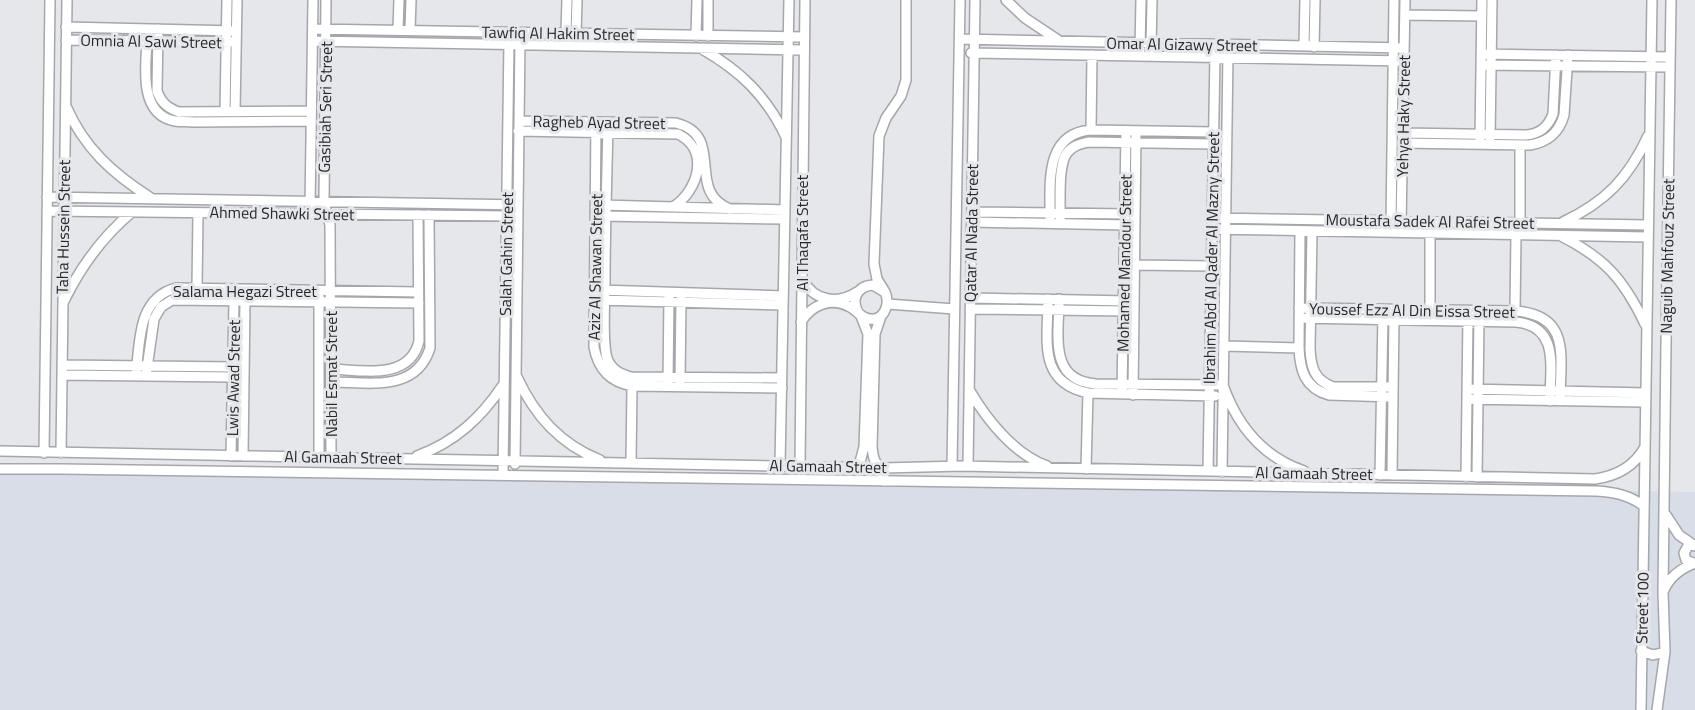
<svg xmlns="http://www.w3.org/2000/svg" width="1695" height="710" font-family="'Titillium Web',sans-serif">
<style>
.built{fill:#d8dde8}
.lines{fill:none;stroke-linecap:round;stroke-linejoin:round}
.minor-casing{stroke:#a5a7ab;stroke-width:12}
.minor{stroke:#fff;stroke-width:9}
.labels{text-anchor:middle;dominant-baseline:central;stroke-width:6;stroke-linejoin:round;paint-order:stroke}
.street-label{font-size:16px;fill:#272829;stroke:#e5e7eb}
</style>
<rect width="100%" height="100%" fill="#e5e7eb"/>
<!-- built -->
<path class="built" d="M0,464L1695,492V710H0Z"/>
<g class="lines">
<defs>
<path id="minor" d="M326,0L324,202L330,225L331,457
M708,0V36
M1006,0L1025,18L1058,40
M1405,15L1481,16
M66,27L236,31
M148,29C147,57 135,114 175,121C181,122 188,121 194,122L311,121
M158,29L157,91C161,102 167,108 179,112L311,111
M313,29L804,37
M398,30L399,0
M410,30L411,0
M566,33L567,0
M576,34L577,0
M696,36L697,0
M960,39L1404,48
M66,40L236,42
M313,41L804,50
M1304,46L1305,0
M1314,47L1315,0
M1151,48L1152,0
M702,49C741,71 767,97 786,137
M1140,49L1141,0
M971,53L1404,61
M1481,54L1670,57
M1481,65L1670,67
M66,106C84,148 113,174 151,198
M225,111L227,0
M235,111L237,0
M519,121L676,123C727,136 684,191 730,209
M596,122L594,347C598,369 610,382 632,386L782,388
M608,122C607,176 605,230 605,284C605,304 602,340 607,358C611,370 621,374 631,377L781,378
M1091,130L1092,55
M518,131L678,134C710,150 699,190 673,207
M1403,133L1526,135C1540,134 1548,127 1553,114L1556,55
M1480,139L1482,0
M1490,139L1492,0
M1402,143L1530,145C1548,142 1559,133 1564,115L1568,55
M47,197L518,205
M602,205L785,210
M310,208L313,0
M47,211L517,216
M972,212L1129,214
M600,216L785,219
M1212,218L1648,225
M972,222L1128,225
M1563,222C1605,202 1628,179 1648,136
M1050,223C1051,188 1042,134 1091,130L1214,132
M1520,223V145
M1060,224C1061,207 1057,166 1067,153C1072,146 1080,144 1088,142L1213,144
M1401,224L1405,0
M1391,226L1394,0
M1212,229L1648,237
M1300,231L1299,348C1300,371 1305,388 1329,395L1393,397
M1312,231L1310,349C1311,367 1314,380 1333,387H1393
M1430,233V310
M1561,236C1605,258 1624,280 1645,324
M1134,265L1211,266
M803,280C814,301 838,305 857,292
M197,288L198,213
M600,290L783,296
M885,292L877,279L874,264L879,136L886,118L901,96L906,80V0
M319,296V457
M970,298L1128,301
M1048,299C1048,340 1037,382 1088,393L1215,396
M1059,299C1059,334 1048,381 1096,384L1223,385C1237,425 1263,457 1304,471
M600,300L783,305
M64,301C81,266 102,237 132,212
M888,304L954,309
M1299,308L1515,311C1572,315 1560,357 1560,401
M970,309L1127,311
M1515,311L1516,235
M881,316L875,334L872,447C873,456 874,465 883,468V481
M1299,318L1516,322C1560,326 1550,368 1550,401
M801,322C812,304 832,297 850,307C856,310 860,316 866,318C883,324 891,305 885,292L873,285C857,286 850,300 859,314
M1224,346L1299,348
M62,365L233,367
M331,369C361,370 410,381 419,341L418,215
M62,375L232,377
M136,375C140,343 137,298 176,288L418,292
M146,375L154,319L161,307L172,300L419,303
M517,377C535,416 560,444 600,460
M680,381L681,299
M331,382C368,382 416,393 430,348L429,215
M668,383L669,297
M1467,389L1645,393
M970,391C987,420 1014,454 1047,466
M1122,394L1126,131
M1133,395L1136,131
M1467,399L1645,402
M0,451L883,468L962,466L1595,479C1617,476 1634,467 1645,447
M44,453L50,0
M61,453L67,0
M231,456L234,300
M243,456L245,300
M417,456C455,442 481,418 503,385
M631,462L632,386
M515,464L520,39
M780,465L789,0
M800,466L805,0
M952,466L960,0
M968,466L975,0
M854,467L860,462L864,447L868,334L861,316
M0,469H61L1596,491C1614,492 1629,495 1644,506
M1086,469L1088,393
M1208,471L1215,53
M1222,472L1228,54
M503,475L509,41
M1380,475L1383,315
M1392,475L1394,315
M1466,477L1468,316
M1477,477L1479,317
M1666,515L1679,535L1695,546
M1693,563L1686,560L1684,553L1688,546L1693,545
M1664,590C1670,576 1682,568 1695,563
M1641,651L1653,655L1665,652
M1641,710L1652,0
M1657,710L1665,652L1663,592L1666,343L1671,0"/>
</defs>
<!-- minor casing -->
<use href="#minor" class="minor-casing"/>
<!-- minor -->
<use href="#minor" class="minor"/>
</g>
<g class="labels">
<!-- street labels -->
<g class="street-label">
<text transform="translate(558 33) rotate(1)">Tawfiq Al Hakim Street</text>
<text transform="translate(151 41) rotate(1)">Omnia Al Sawi Street</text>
<text transform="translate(1182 44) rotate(1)">Omar Al Gizawy Street</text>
<text transform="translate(325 107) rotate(-89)">Gasibiah Seri Street</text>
<text transform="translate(1403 116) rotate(-89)">Yehya Haky Street</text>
<text transform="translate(599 122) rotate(1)">Ragheb Ayad Street</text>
<text transform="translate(282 213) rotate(1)">Ahmed Shawki Street</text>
<text transform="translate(1430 221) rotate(1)">Moustafa Sadek Al Rafei Street</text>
<text transform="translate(63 227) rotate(-89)">Taha Hussein Street</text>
<text transform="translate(802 233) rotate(-90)">Al Thaqafa Street</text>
<text transform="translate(971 233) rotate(-89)">Qatar Al Nada Street</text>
<text transform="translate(506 254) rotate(-89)">Salah Gahin Street</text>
<text transform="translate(1667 256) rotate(-89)">Naguib Mahfouz Street</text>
<text transform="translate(1211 258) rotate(-89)">Ibrahim Abd Al Qader Al Mazny Street</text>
<text transform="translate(1124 263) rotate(-89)">Mohamed Mandour Street</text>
<text transform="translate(595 267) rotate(-89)">Aziz Al Shawan Street</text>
<text x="245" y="291">Salama Hegazi Street</text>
<text transform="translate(1412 310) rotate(1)">Youssef Ezz Al Din Eissa Street</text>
<text transform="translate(331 374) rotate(-90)">Nabil Esmat Street</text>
<text transform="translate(233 378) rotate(-89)">Lwis Awad Street</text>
<text transform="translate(343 457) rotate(1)">Al Gamaah Street</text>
<text transform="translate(828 466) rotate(1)">Al Gamaah Street</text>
<text transform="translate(1314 473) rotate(1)">Al Gamaah Street</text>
<text transform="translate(1642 608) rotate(-89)">Street 100</text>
</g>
</g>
</svg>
